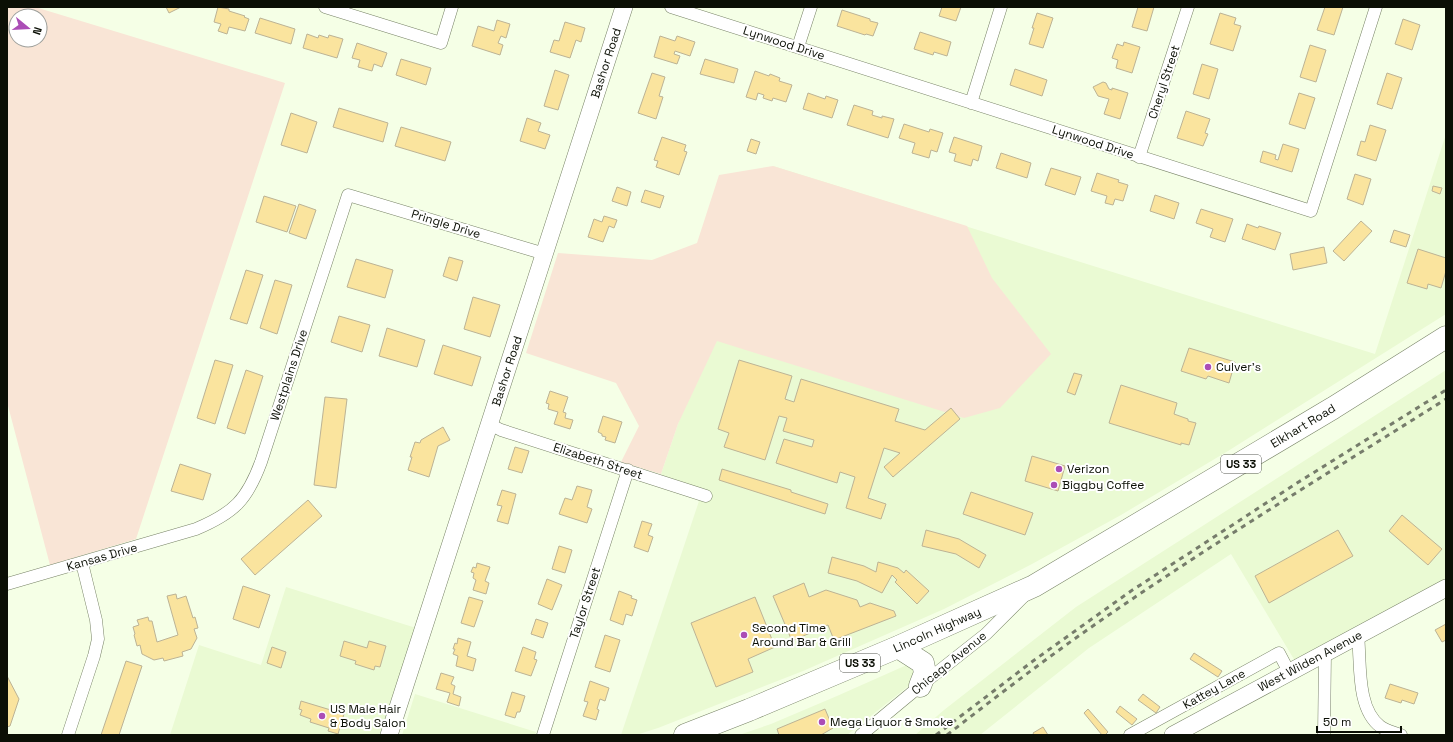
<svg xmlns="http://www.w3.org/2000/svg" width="1453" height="742" font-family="'Space Grotesk',sans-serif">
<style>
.built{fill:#eafad3}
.green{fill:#f9e5d6;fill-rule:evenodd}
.building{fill:#fae49e;stroke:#bcb395}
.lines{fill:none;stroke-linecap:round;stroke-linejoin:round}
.street-casing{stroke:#788367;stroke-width:13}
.secondary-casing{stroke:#788367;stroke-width:18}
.highway-casing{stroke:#788367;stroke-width:23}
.street{stroke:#fff;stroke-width:12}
.secondary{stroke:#fff;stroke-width:17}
.highway{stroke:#fff;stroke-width:22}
.rail{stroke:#767c6b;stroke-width:3;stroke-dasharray:5 5;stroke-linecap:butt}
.poi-dot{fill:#ab4db6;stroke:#fff;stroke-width:1.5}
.labels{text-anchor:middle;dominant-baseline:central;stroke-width:4;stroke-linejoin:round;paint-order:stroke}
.shield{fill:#fff;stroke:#545750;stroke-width:1}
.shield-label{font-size:11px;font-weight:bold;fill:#0b0f05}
.street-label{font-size:12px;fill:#0b0f05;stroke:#fff}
.poi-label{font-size:12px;fill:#0b0f05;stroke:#fff;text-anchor:start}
</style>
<rect width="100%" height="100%" fill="#f5ffe6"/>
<!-- built -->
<path class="built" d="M1446,134V314L1228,451L1121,515L1032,564L944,609L803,671L658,728L636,735H621L699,501L661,474L678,424L773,166L1375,354Z
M1446,370V588L1295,661L1231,554L1089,648L980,735H915L944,710L1076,607Z
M286,587L416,628L389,713L379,735H170L199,645L261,665Z
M914,663L916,680L847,735H739L771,724L837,696L909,664Z
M415,694L536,732L535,735H402Z"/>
<!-- green -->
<path class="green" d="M7,7H35L285,83L136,539L50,565L7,402ZM16,16H40V40H16Z
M773,166L967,226L992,278L1051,354L1000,408L964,418L717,341L678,424L661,474L621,462L639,426L616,383L526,353L558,253L652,260L697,243L719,175Z"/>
<!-- building -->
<path class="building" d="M166,7H181L169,13Z
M218,7L229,9V11L245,16L244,17L249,19L245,31L229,27L227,34L218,31L221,24L214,22Z
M942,7H961L956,21L939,16Z
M1138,7H1154L1147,31L1132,27Z
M1325,7H1343L1334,35L1317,30Z
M842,10L870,19V21L878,23L873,36L866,34L865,35L837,26Z
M1037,13L1053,18L1043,48L1029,44L1034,28H1032Z
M1220,13L1236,18L1234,24L1241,26L1233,51L1210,44Z
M260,18L295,29L291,44L255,33Z
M1403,19L1420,25L1412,50L1395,44Z
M497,20L510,24L506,38L501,36L498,43L503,45L500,55L472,46L478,26L494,31Z
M565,22L585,28L581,42L576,40L570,58L550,52L554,40L559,41Z
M920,32L951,42L947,56L934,52L933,55L914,49Z
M307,34L318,38L319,35L328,38L329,35L343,39L337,58L303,48Z
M660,36L675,41L677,36L695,42L690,56L675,51L674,54L680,56L677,64L654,57Z
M1124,42L1140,47L1132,73L1116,68L1118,60L1112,58L1117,44L1123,46Z
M357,43L387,53L382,67L374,64L372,71L358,67L360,60L352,58Z
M1310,45L1326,50L1316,82L1300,77Z
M401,59L431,68L426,85L396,75Z
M705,59L738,69L734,83L700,74Z
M1202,64L1218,69L1209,99L1193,94Z
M1015,69L1047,80L1042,96L1010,85Z
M555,70L569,75L558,110L544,106Z
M755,71L769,76L770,74L780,78L779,81L792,85L786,102L773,98L772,101L763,98L764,95L758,93L756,100L746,97Z
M652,73L665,77L659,96L663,97L656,119L638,113Z
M1387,73L1402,78L1392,109L1377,104Z
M1103,82L1106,83L1109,89L1112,90V88L1128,93L1120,119L1104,114L1109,99L1098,96L1093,87Z
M808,93L825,99L826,96L838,100L832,118L803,109Z
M1299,93L1315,98L1305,129L1289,124Z
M854,105L873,111L872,115L882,118V116L894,119L888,138L847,125Z
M339,108L388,123L383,142L333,127Z
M1186,111L1210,119L1205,133L1208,134L1203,146L1177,138Z
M291,113L317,122L307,153L281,145Z
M527,118L541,123L538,131L550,135L545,149L520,141Z
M904,124L929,132L930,129L943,133L937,152L931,150L929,158L912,153L915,143L899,138Z
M1370,125L1386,130L1376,161L1357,155L1361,141L1365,142Z
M401,127L451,142L445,161L395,146Z
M662,137L686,145L684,151L687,152L679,175L656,167L658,161L654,160Z
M954,137L982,146L978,161L973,159L971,166L954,161L956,154L949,152Z
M751,139L760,142L756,154L747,151Z
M1283,144L1299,149L1292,172L1260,162L1263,151L1276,155L1275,159L1278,160Z
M1001,153L1031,163L1027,178L996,168Z
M1051,168L1081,177L1075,195L1045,185Z
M1097,173L1119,180L1118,182L1128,185L1123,201L1115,199L1113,205L1105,203L1107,196L1091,191Z
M1355,174L1371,179L1363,205L1347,199Z
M1433,186L1442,188L1440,194L1432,191Z
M617,187L631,192L627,206L612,201Z
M645,190L664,196L660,208L641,202Z
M1155,195L1179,203L1174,219L1150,211Z
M264,196L296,206L287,232L256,222Z
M299,204L316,210L306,239L289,233Z
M1201,209L1233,219L1225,242L1210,237L1213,229L1196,223Z
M604,216L617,220L614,228L609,226L603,242L588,237L594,219L602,222Z
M1361,221L1372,231L1344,261L1333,251Z
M1247,224L1258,228L1259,226L1281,233L1275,250L1242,239Z
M1394,230L1410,235L1406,247L1390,242Z
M1324,247L1327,263L1293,270L1290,254Z
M1418,249L1446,258V271L1441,288L1428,284L1427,289L1407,283Z
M449,257L463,261L457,281L443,276Z
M356,259L393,270L385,298L347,287Z
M246,270L263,275L247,324L230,319Z
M275,280L292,285L277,334L260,328Z
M473,297L500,305L490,337L464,329Z
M339,316L370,325L362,352L331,342Z
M387,328L425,340L417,367L379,356Z
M443,345L481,357L472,386L434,374Z
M1189,348L1235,362L1229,383L1208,376L1206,379L1181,371Z
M215,360L233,365L215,424L197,418Z
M739,360L792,376L785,399L794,402L801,379L899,409L895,421L925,430L951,408L960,419L893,477L884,467L900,453L884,448L868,498L886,504L881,519L846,508L855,477L840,472L837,483L776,463L784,439L812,447L814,440L783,431L787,418L779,416L765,460L724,447L729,433L718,429Z
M246,370L263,376L245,434L227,428Z
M1074,373L1082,375L1075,395L1067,392Z
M1121,385L1177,403L1174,414L1188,419V421L1196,423L1189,445L1181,443V445L1109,423Z
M550,391L568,397L563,412L566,413L565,418L573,420L570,429L554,424L558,412L548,409L549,404L546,403Z
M325,397L347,399L336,488L314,485Z
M603,416L622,422L615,443L605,440L606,437L602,436V434L598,432Z
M443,427L450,440L438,446L429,477L408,470L412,457H410L415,442L420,443L421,440Z
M515,447L529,451L522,473L508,469Z
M1032,456L1065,466L1058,491L1025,481Z
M180,464L211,474L203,500L171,491Z
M722,469L791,490V492L828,504L825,514L719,480Z
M577,486L592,490L587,507L592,509L587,523L559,514L565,498L572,500Z
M502,490L516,494L508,524L497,521L502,506L497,505Z
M971,492L1033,513L1025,535L963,514Z
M308,500L322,516L255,575L241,559Z
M1402,515L1442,549L1428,565L1389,531Z
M642,521L652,524L648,535L653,537L648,552L634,547Z
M926,530L959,539L986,555L979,568L956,554L922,546Z
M1338,530L1353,556L1269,603L1255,576Z
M559,546L572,550L565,573L552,569Z
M832,557L864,566L876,572L878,562L898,568L904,573L906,570L929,591L917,604L895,582L897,580L892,575L882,593L857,581L828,573Z
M477,563L490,567L485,581L489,583L486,594L473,590L476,580L473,578L474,573L471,572L473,567L476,568Z
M547,579L562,585L552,610L538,604Z
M804,583L809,597L826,590L857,600L860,607L870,603L894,611L896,616L834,640L828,625L792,641L773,596Z
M243,586L270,595L259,628L233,619Z
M619,591L632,596L631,598L637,600L632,616L626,614L623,625L610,620Z
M176,594L177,599L186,596L193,618L195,617L198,628L194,629L197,638L191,649L182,652L183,656L164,661L163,658L154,660L142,654L140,645L137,646L134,635L135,634L133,627L139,625L137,620L148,617L149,621H152L157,642L178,635L167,596Z
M469,597L483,601L474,627L461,623Z
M755,597L775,647L748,659L753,672L716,687L691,623Z
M536,619L548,623L543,638L531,634Z
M1446,624V640L1442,642L1435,630Z
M605,635L620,640L610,672L595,667Z
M458,638L471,642L467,656L476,659L473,671L456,666L458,656L453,654L455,649H453L455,643L457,644Z
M344,641L367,648L369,641L386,646L380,667L375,666L374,670L355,664L356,661L340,656Z
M272,647L286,652L281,668L267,663Z
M523,647L536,652L534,659L537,660L531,676L515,671Z
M1194,653L1222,671L1218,677L1190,659Z
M126,661L142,666L119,735H101Z
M441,673L454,677L451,684L455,686L453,694L461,697L459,706L447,702L450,693L436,689Z
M7,676L19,699L10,726L7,727Z
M590,681L609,688L605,701L600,699L597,709L599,710L596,720L583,716L588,702L584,701Z
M1390,684L1418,693L1414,704L1402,700L1401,703L1385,698Z
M512,692L525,696L520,712H517L515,718L505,715Z
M1143,694L1160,707L1156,713L1138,700Z
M301,701L344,714L338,734L328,731L329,728L310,722L311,719L300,715L302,710L299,709Z
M1120,706L1137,719L1132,725L1116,712Z
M825,709L833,728L821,735H779L777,729Z
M1088,709L1108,732L1105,735H1102L1084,713Z
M1043,727L1048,735H1034L1033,733Z"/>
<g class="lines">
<defs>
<path id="street" d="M325,7L441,43L452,7
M671,7L1311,211L1376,7
M798,47L811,7
M971,103L1001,7
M1139,157L1188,7
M489,424L501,430L706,496
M7,584L196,529C234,513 247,500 261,462L348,195L545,254
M1358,635C1361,663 1356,709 1381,727C1387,731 1394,733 1401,735
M68,735L94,656L98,639L96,620L82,563
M543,735L628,470
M861,735L920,686L986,634L1023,597
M1130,735L1279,653L1289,672
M1324,735L1325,653"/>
<path id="secondary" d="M389,735L624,7
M1173,735L1446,588"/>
<path id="highway" d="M898,647L923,663L925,673L920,686
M685,735L749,710L898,647L1034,586L1333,408L1446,337"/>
</defs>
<!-- street casing -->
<use href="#street" class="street-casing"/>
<!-- secondary casing -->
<use href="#secondary" class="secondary-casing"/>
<!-- highway casing -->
<use href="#highway" class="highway-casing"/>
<!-- street -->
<use href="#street" class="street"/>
<!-- secondary -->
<use href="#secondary" class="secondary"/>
<!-- highway -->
<use href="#highway" class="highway"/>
<!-- rail -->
<path class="rail" d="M936,735L1033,661L1131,591L1297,483L1446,390
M947,735C997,696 1048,657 1100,621C1213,543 1330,472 1446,399"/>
</g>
<!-- markers -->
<g class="poi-dot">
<circle cx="1208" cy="367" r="4"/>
<circle cx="1059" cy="469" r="4"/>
<circle cx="1054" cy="485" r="4"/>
<circle cx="744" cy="635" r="4"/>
<circle cx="322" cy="716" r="4"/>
<circle cx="822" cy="722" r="4"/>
</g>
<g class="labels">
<!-- shield labels -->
<g class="shield">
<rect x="1221" y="455" width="40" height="18" rx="3"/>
<rect x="840" y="654" width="40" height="18" rx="3"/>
</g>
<g class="shield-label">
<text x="1241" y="464">US 33</text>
<text x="860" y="663">US 33</text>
</g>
<!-- street labels -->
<g class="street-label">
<text transform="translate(784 43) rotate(18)">Lynwood Drive</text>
<text transform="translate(606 63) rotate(-72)">Bashor Road</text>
<text transform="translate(1164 82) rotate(-72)">Cheryl Street</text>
<text transform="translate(1093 142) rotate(18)">Lynwood Drive</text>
<text transform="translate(446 224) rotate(17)">Pringle Drive</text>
<text transform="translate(507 371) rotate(-72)">Bashor Road</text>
<text transform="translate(289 375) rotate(-72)">Westplains Drive</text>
<text transform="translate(1303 426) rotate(-31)">Elkhart Road</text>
<text transform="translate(598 461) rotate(18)">Elizabeth Street</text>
<text transform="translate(102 557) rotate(-16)">Kansas Drive</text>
<text transform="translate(585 603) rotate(-72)">Taylor Street</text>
<text transform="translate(937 630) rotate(-24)">Lincoln Highway</text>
<text transform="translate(1310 661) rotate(-28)">West Wilden Avenue</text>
<text transform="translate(949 663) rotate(-39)">Chicago Avenue</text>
<text transform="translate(1214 689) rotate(-29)">Kattey Lane</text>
</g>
<!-- poi labels -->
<g class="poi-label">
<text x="1216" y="367">Culver's</text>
<text x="1067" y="469">Verizon</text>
<text x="1062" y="485">Biggby Coffee</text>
<text x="752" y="628">Second Time<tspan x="752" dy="14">Around Bar &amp; Grill</tspan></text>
<text x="330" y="709">US Male Hair<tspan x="330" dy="14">&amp; Body Salon</tspan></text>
<text x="830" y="722">Mega Liquor &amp; Smoke</text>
</g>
</g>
<!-- border -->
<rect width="1453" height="742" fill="none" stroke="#0b0f05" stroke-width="16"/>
<!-- north arrow -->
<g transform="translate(28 28) rotate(108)"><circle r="19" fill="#ffffff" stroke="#9d9f9b"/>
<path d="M0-3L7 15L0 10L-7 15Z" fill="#ab4db6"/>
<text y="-6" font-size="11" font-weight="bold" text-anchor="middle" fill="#0b0f05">N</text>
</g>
<!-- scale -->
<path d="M1317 726v6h84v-6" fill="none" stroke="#0b0f05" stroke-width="2"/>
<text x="1323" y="726" font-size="12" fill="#0b0f05" stroke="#ffffff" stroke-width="3" paint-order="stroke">50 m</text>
</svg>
